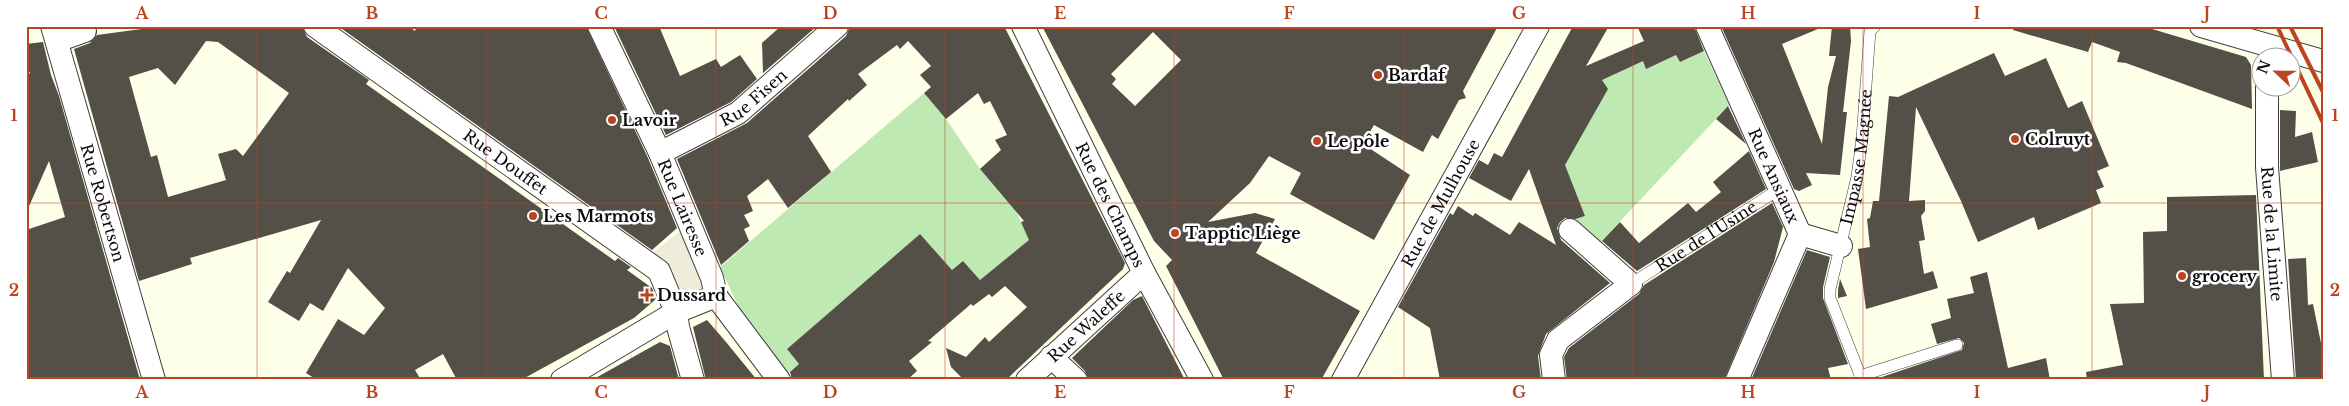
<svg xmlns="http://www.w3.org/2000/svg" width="2349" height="406" font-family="'Libre Baskerville',serif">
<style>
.park{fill:#bfe9b2}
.plaza{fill:#ededd9}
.building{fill:#544f47;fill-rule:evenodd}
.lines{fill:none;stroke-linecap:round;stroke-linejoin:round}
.lane-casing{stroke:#3e3e3e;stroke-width:12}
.street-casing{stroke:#3e3e3e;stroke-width:24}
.lane{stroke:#fff;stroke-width:11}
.street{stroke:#fff;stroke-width:22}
.rail{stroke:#bd4420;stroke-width:4}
.grid{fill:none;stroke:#bd4420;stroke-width:1;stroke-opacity:0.55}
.poi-dot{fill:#bd4420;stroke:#fff;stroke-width:2}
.labels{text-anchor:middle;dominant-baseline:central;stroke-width:5;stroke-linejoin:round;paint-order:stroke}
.poi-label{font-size:16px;font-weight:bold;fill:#0b0b0b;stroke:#fff;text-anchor:start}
.street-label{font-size:16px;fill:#0b0b0b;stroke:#fff}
.neatline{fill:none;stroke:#bd4420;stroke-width:2}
.grid-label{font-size:16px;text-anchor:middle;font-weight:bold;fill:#bd4420}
</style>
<rect width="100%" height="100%" fill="#fdffe9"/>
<!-- park -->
<path class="park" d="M1704,51L1729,105L1597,246L1575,222L1577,219L1585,216L1567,171L1559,174L1607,89L1601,79L1643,60L1676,55L1680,62Z
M924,93L946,119L980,169L1017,213L1021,222L1033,237L980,280L963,261L952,270L920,234L787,349L799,364L788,373L739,308L720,267Z"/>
<!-- plaza -->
<path class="plaza" d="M680,231L706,279L702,293L682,299L649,256Z"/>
<!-- building -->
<path class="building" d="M149,26H302L307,37L369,80L366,84L615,261L618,258L631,267L627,270L652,288L656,299L634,318L521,380H457L443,354L415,370L421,380H317L306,373L338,319L364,335L385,308L348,268L323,311L310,303L299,321L268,302L287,271L290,273L321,220L190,258L192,264L139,281L74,49L90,43L97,35L149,28ZM206,41L218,42L289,93L243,156L236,149L218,154L226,180L168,197L157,155L151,157L129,77L158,68L175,85Z
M338,26H408L415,31L417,26H586L648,158L677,228L652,250Z
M614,26H659L680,76L716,59L721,67L740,55L757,79L731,102L666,135Z
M781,26H817L763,73L762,43Z
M850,26H1004L1125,263L1123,269L1006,380H964L951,367L946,348L966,357L985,337L989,342L1027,307L1005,286L992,297L989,294L973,306L971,304L928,341L932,342L909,361L917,371L907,380H792L790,372L799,364L787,349L920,234L952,270L963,261L980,280L1029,240L1021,222L1024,221L980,169L1001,150L995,140L1007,135L990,101L984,104L978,93L946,119L924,93L931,87L920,75L931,66L908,41L900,49L897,45L858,74L867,85L849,101L848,99L808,136L831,172L788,208L768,179L747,196L753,211L744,215L750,226L744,229L749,241L721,265L677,159L747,123L846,36Z
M1042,26H1498L1463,91L1466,98L1459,100L1438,139L1432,135L1423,152L1374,125L1363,144L1410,175L1374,240L1290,194L1301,173L1269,156L1250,183L1208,222L1255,213L1275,219L1256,253L1360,311L1321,380H1224L1166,266L1172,260L1154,241ZM1153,32L1181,60L1135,106L1112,84L1116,79L1111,74Z
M1573,26H1609L1586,66L1644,41L1637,26H1694L1704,51L1680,62L1676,55L1646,69L1643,61L1602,80L1608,89L1565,165L1585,216L1576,219L1565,218L1560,222L1557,228L1561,240L1610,283L1546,334L1538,356L1541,380H1440L1430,328L1398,307L1450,213L1453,215L1458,206L1473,216L1475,213L1510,235L1519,222L1556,245L1529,169L1511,201L1469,178L1479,160L1488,165L1494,153L1502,157Z
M1721,26H1825L1782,44L1822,144L1828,87L1836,56H1829L1832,26H1850L1851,41L1843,112H1847L1840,175L1806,173L1812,185L1799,191L1794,189Z
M2014,26H2142L2246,57L2251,65L2252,109L2126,63L2117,62L2120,52L2092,42L2088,52L2013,30Z
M43,42L51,75L59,96L140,380H26V230L65,217L49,161L26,213V81L30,72L26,71V44Z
M1994,53L2005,76L2046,58L2068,108L2082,101L2109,166L2097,171L2104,187L2096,190L2101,203L2038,230L2034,217L1978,242L1961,201L1916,107L1909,201L1925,200V211L1921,216L1925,240L1919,241L1924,274L1933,271L1938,288L1866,309L1858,249L1870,247L1867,219L1870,218L1873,201H1879L1889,96L1898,97Z
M1728,106L1746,144L1716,119Z
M2280,110L2296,111L2295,137L2312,132L2318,162L2280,171Z
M1749,151L1766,189L1637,271L1602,241L1620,222L1639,243L1688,203L1696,212L1721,192L1713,182Z
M2256,195L2264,380H2087L2086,372L2123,365L2110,304L2144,303L2143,232L2167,231V197Z
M1772,203L1783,227L1774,262L1724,380H1567L1564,357L1569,348L1639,294L1644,285Z
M1807,250L1830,257L1823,287V298L1848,364L1828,368L1831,380H1751Z
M2306,258L2308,305L2313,304L2323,353V380H2296L2288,259Z
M1987,272L2008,368L2046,358L2050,380H1873L1962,350L1964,343L1959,338L1937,344L1931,324L1951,318L1947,299L1974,293L1970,277Z
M1840,279L1847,296L1838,298V290Z
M1142,296L1185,380H1089L1085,371L1072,358L1133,300Z
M707,320L726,342L757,380H706L693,327Z
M660,342L670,346L679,380H592Z"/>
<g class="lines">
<defs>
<g id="lane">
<path id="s1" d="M1631,284L1781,188"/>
<path d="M1860,376L1957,345"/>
<path id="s2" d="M1862,380L1830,298V289L1857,177L1862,139L1870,31L1875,26"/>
</g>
<g id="street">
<path id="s3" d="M52,26L154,380"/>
<path id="s4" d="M315,26L659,271L676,312L678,327L693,380"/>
<path id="s5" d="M599,26L660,153L712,278L716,296L779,380"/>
<path id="s6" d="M1023,26L1144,273L1202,380"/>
<path id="s7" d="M1707,26L1800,234L1737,380"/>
<path d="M2201,26L2323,61"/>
<path d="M57,41L85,31"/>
<path id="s8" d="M2267,88V167L2283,380"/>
<path id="s9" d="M660,153L738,113L837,26"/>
<path d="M1800,234L1841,246"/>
<path d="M1051,357L1076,380"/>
<path d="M562,380L676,312L716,296"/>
<path id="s10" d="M1027,380L1144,273"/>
<path id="s11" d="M1343,380L1538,26"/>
<path d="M1554,380L1551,355L1558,340L1631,284L1570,230"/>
</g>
</defs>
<!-- lane casing -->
<use href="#lane" class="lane-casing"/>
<!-- street casing -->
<use href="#street" class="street-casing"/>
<!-- lane -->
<use href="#lane" class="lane"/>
<!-- street -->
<use href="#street" class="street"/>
<!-- rail -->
<path class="rail" d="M2277,26L2323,123
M2290,26L2323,92"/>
</g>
<!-- grid -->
<path class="grid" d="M257,26V380M486,26V380M716,26V380M945,26V380M1174,26V380M1404,26V380M1633,26V380M1863,26V380M2092,26V380M26,203H2323"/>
<!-- markers -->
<g class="poi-dot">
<circle cx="1378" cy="75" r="5"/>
<circle cx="612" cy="120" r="5"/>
<circle cx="2015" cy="139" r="5"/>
<circle cx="1317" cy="141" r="5"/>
<circle cx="533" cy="216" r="5"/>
<circle cx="1175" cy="233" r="5"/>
<circle cx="2182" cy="276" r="5"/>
<path d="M644.5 287.5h5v5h5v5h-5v5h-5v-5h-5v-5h5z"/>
</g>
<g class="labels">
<!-- poi labels -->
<g class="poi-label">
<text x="1388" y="75">Bardaf</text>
<text x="622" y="120">Lavoir</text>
<text x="2025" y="139">Colruyt</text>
<text x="1327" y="141">Le pôle</text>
<text x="543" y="216">Les Marmots</text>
<text x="1185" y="233">Tapptic Liège</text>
<text x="2192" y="276">grocery</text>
<text x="657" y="295">Dussard</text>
</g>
<!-- street labels -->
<g class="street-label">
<text stroke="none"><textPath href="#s9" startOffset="109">Rue Fisen</textPath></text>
<text stroke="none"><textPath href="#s2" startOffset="232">Impasse Magnée</textPath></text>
<text stroke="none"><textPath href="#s4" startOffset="234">Rue Douffet</textPath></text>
<text stroke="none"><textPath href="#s7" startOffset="164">Rue Ansiaux</textPath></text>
<text stroke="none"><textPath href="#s3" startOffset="184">Rue Robertson</textPath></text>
<text stroke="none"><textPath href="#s11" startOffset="202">Rue de Mulhouse</textPath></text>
<text stroke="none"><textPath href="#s6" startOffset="199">Rue des Champs</textPath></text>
<text stroke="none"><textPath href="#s5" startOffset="200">Rue Lairesse</textPath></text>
<text stroke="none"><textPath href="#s8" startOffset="146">Rue de la Limite</textPath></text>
<text stroke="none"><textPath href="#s1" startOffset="89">Rue de l'Usine</textPath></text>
<text stroke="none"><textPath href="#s10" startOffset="80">Rue Waleffe</textPath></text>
</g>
</g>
<!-- border -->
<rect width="2349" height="406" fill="none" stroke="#ffffff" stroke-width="55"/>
<!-- north arrow -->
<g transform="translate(2276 72) rotate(292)"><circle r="24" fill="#ffffff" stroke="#9d9d9d"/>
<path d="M0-4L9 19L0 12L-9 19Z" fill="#bd4420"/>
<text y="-8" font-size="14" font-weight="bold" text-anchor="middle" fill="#0b0b0b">N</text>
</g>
<rect x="28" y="28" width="2294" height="350" class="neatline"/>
<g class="grid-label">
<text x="142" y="19">A</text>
<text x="372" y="19">B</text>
<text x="601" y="19">C</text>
<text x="830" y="19">D</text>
<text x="1060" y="19">E</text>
<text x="1289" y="19">F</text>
<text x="1519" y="19">G</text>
<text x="1748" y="19">H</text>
<text x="1977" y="19">I</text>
<text x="2207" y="19">J</text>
<text x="14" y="121">1</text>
<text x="2335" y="121">1</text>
<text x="14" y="296">2</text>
<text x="2335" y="296">2</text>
<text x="142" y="398">A</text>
<text x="372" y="398">B</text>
<text x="601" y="398">C</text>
<text x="830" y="398">D</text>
<text x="1060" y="398">E</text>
<text x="1289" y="398">F</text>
<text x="1519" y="398">G</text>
<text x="1748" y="398">H</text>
<text x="1977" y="398">I</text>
<text x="2207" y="398">J</text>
</g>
</svg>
